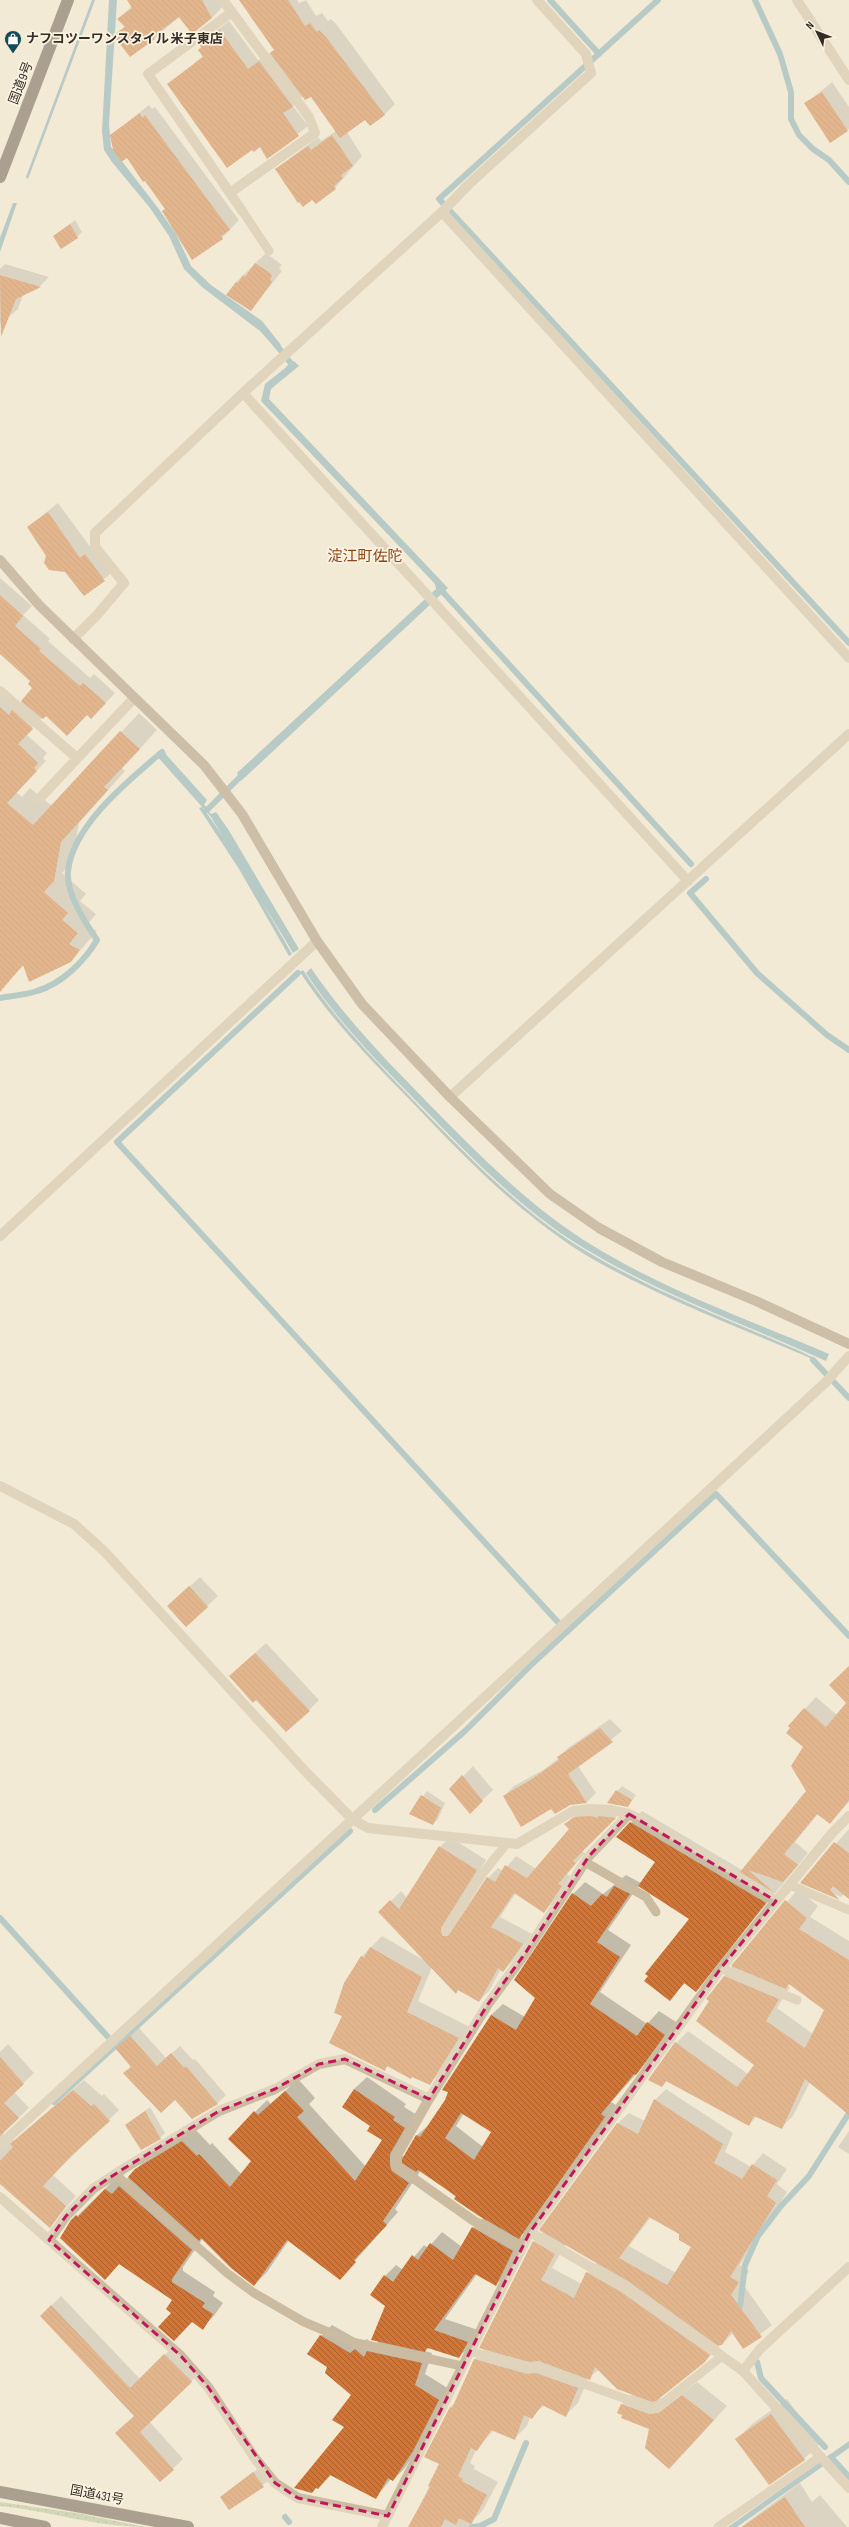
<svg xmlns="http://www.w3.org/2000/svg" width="849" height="2527" font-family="'Sofia Sans Condensed','Noto Sans JP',sans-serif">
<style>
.grass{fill:url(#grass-dots)}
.water{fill:#72a5b2}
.shadow{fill:#0003;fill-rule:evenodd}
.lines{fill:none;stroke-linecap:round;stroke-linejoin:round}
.stream{stroke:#72a5b2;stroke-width:6}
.building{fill:url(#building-back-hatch);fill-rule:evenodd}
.lane{stroke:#cbbba1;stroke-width:9}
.street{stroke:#cbbba1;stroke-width:10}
.secondary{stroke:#9f8a72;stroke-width:10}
.highway{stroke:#56483b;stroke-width:12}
.marked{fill:none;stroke:#c2185b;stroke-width:3;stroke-dasharray:8 5;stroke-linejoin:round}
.labels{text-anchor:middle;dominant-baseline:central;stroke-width:3.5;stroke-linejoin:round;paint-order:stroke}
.poi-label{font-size:13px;font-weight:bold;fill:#352c24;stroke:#faf3e2;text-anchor:start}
.street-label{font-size:13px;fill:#352c24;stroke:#faf3e2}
.quarter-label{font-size:15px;fill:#8a4517;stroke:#faf3e2}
</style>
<defs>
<pattern id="grass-dots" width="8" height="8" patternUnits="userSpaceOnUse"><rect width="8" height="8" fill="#acc295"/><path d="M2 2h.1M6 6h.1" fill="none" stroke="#8d9e79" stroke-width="1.8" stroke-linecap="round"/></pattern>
<pattern id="building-back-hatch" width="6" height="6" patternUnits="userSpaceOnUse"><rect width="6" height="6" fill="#d07536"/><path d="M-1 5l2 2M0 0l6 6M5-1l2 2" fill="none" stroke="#aa602d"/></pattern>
</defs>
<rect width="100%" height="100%" fill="#f3ead5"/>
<!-- grass -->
<path class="grass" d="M0,2502L76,2513L146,2527C97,2527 49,2511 0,2506Z"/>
<!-- water -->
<path class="water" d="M92,0H95L28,179L26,177Z
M109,0H117L109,124L111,147L158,208L176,234L191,266L211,285L262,321L281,345L276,349L260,331L202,287L184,269L169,236L150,208L112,162L104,150L102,131Z
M13,203H17L0,252V238Z
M294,361L299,366L271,389L269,399L448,588L241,781L237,773L436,589L435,584L261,401L265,384Z
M162,750L207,800L204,805L210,809L208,811L211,814L216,812L228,829L299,949L293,953L211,817L156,755Z
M202,807C237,853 263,905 292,954L289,956L239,869L199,808Z
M311,968C345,1018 386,1060 428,1103C480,1156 531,1208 595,1247C667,1291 752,1321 829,1354L826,1361C749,1326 667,1297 594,1254C527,1216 474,1160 421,1106C380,1064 338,1022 306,973Z
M303,970C335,1020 376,1061 417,1104C471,1159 524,1215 591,1254C657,1293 730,1320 800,1351L814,1358L818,1365L816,1367L810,1358C738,1327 664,1299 596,1261C525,1220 467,1160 411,1101C371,1060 331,1020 300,972Z
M849,2441V2448L737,2527H728Z"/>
<!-- shadow -->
<path class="shadow" d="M128,0H219L223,6L212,18L180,16L155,38L130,56L118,33L125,26L118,19L132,6Z
M240,0H297L299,3L306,0L316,16L322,13L328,21L331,19L337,25L395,104L384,115L365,118L347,132L362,156L335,188L276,169L318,137L321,141L336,131L311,95L303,96L293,106L308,126L268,157L260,146L168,85L203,56L200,44L229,21L258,60L275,50Z
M832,82L849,107V129L830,141L805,104Z
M149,105L152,109L155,107L239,220L222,238L192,258L166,208L111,135Z
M75,220L82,232L77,237L55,236Z
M266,253L282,265L279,268L282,271L251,310L236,282Z
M5,264L49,277L40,286L23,295L18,309L0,324V269Z
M58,503L91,548L115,570L85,595L66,571L47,556L28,527Z
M0,578L32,606L23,615L50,639L48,641L90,678L94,674L115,693L101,708L87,714L46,715L42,718L26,734L47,753L43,758L46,761L16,792L22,797L30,788L52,806L139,713L157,730L122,768L125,771L79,823L72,862L62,873L86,894L80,901L96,914L87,925L97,931L71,961L24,965L8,981L0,975V689L18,706L34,688L32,681L0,652Z
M200,1577L218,1596L186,1626L179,1596Z
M266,1643L319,1700L309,1710L256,1699L241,1666Z
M849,1667V1802L830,1823L818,1814L795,1842L808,1853L696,1990L685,1983L670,1999L691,1918L639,1885L608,1930L631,1945L600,1992L647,2024L659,2011L676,2022L647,2062L611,2102L616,2105L531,2226L520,2237L524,2239L507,2273L496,2285L477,2274L445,2319L478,2330L471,2345L459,2357L428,2348L425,2351L432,2353L425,2374L449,2389L424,2439L404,2469L393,2480L391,2479L376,2497L331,2475L318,2488L345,2427L353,2395L329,2367L321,2336L332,2325L362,2342L367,2339L374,2345L379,2341L386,2305L385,2276L396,2265L403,2270L424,2245L428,2248L442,2232L462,2247L473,2228L483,2218L421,2170L395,2209L398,2212L340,2278L289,2240L267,2272L254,2285L203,2238L183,2267V2271L215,2292L213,2296L223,2303L213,2317L202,2328L192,2321L173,2300L120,2263L105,2279L66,2244L62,2237L72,2221L116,2178L123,2183L148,2157L195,2129L210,2145L212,2143L242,2175L253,2161L255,2112L267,2100L271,2104L298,2079L315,2098L309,2104L366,2167L383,2139L371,2126L354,2089L367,2077L406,2104L404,2107L417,2115L401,2153L404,2158L417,2135L430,2124L446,2100L491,2015L503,2004L525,2017L536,1998L573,1894L585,1882L603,1894L626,1875L641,1883L656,1861L631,1823L642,1811L742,1870L807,1791L804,1747L789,1726L816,1697L837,1715L848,1703ZM464,2113L493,2132L483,2147L456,2126Z
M610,1719L622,1731L578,1766L596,1793L587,1802L551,1808L504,1796L514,1786L543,1770L559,1758L568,1748Z
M473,1766L493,1790L470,1812L450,1790Z
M622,1786L636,1795L628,1806L617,1791Z
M427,1791L445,1803L438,1819L433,1824L410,1814Z
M625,1808L582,1851L585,1853L567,1874L570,1876L554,1902L544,1911L516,1893L500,1917L532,1934L513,1961L503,1971L501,1969L489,1991L479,2001L459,1989L456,1992L432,1967L418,2001L470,2027L441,2072L430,2083L388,2066L384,2069L343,2015L361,1957L382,1936L427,1962L380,1912L401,1891L407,1898L440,1847L450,1837L486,1860L450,1918L452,1926L456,1927L488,1878L498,1868L503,1871L516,1856L536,1869L570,1829L566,1824L575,1814Z
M849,1829V1897L844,1894L841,1897L801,1882Z
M798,1889L818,1906L810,1917L849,1941V2114L810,2082L793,2116L781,2128L757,2116L749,2125L667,2081L662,2086L676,2043L688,2031L748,2074L755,2065L724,1976ZM790,1984L825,2010L813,2034L777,2008L790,1987L787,1986Z
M139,2028L166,2058L180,2046L193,2060L195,2059L226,2095L217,2104L175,2098L125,2073L131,2066L117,2048Z
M8,2044L34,2073L14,2092L29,2108L5,2130L3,2135L6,2140H16L84,2080L102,2096L104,2094L119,2110L53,2175L76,2196L50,2226L0,2183V2052Z
M666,2089L733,2133L725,2152L751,2167L763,2153L787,2169L777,2184L787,2192L740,2265L749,2271L742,2283L772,2325L743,2348L733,2333L704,2362L658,2398L674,2400L697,2382L727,2406L683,2454L650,2429L618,2412L622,2404L632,2394L599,2370L588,2378L578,2403L565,2416L545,2405L530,2417L527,2426L514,2439L494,2430L476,2450L470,2463L475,2466L474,2469L498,2482L483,2510L473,2521L471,2527H410L440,2464L450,2407L455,2403L475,2359L485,2348L534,2242L544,2231L618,2123L629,2113L645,2121L655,2100ZM651,2217L680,2233L692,2247L676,2273L629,2246ZM566,2244L597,2262L587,2273L582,2284L552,2268Z
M150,2107L165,2133L160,2138L126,2125Z
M849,2131V2154L838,2147Z
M61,2296L140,2379L175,2345L201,2372L149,2421L183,2459L160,2481L117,2433L135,2416L41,2316Z
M787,2399L819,2444L804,2459L737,2439L752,2424Z
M259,2468L268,2481L229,2509L221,2497Z
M800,2483L812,2502L820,2495L847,2527H741Z"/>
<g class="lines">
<!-- stream -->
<path class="stream" d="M550,0L599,54
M658,0L439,199L849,643
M755,0L780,54L791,92V119L799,135L813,149L829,160L849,182
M274,342L293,366L289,368
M441,590L691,864
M207,810L244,773
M706,879L690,893L757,973L827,1035L849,1050
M298,973L117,1142L567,1632
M0,998C12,996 25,995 37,991C61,984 84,962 97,940C85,922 66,894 68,871C73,825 128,781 162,752L163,754
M813,1360L849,1398
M375,1810L465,1731L532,1664L716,1494L849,1636
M0,1918L108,2037
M54,2102L350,1831
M740,2307L745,2265L758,2236L781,2206L809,2176L849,2113
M757,2362L761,2378L825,2447
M831,2457L849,2477
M285,2517L289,2522
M472,2527L480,2526L494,2519L526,2443"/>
</g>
<!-- building -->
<path class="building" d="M127,0H202L212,18L192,34L179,17L153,36L155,39L130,57L115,38L118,36L116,33L125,27L117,19L132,8Z
M239,0H288L305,26L310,23L317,32L319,30L326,37L385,115L370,126L365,120L340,138L311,97L305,100L270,53L274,50Z
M219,29L248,69L259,61L293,107L283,113L299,136L267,159L260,147L254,152L252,150L227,168L167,84L203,57L198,50L201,47L199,44Z
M822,92L848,131L830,143L804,103Z
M140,113L142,118L145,115L230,230L221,236L223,239L192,260L162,211L165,209L145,181L143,182L127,158L121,162L113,150L110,135Z
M332,135L353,166L341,175L343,178L334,186L336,189L316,204L312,200L303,207L299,202L298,203L275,169L308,146L311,150Z
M70,224L78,238L61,249L53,236Z
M255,263L270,273L272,276L270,279L272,282L251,311L226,295L236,282L238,283L243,275L245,277Z
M0,275L41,287L16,299L1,337Z
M48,512L80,558L85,554L105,581L84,596L65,572L49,570L44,563L46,556L27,527Z
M0,595L23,616L15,626L41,649L39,651L80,686L83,683L106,703L91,719L87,715L67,736L46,716L43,719L21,701L32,688L28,684L30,681L0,654Z
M0,707L9,715L12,710L33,729L18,744L38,763L34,768L37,771L7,803L33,825L120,731L140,749L104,787L108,790L61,842L54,881L44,892L68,913L62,920L78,933L69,944L80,950L71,962L29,982L23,965L0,992Z
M189,1586L208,1607L186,1627L167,1606Z
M255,1653L310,1711L286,1732L256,1700L253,1703L229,1676Z
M849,1666V1800L830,1824L817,1814L784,1854L798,1865L783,1882L748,1870L775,1893L740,1872L806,1791L791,1766L803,1747L786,1733L790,1728L788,1726L804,1708L826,1727L846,1703L829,1685Z
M600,1728L613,1742L568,1774L587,1803L570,1805L555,1814L551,1809L521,1827L503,1796L532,1779L559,1760L557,1757Z
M462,1775L483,1801L470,1814L449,1789Z
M616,1790L632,1800L628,1807L607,1803Z
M421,1795L441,1808L433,1825L409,1814Z
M591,1816L597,1818L599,1816L616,1818L573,1861L576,1863L558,1884L562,1886L544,1913L514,1893L491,1927L523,1944L503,1972L498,1968L479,2002L458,1990L456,1994L378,1912L390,1900L399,1909L439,1846L477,1870L441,1928L442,1936H448L487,1877L495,1882L505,1865L527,1878L569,1829L564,1824L575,1817Z
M630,1822L766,1903L696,1992L684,1983L670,2001L644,1981L648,1976L645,1974L689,1919L638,1886L655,1862L616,1837Z
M834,1842L849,1853V1899L833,1886L830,1890L840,1900L800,1883Z
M614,1886L630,1894L597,1942L620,1957L590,2004L637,2036L647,2022L665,2035L636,2075L634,2074L601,2114L605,2117L519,2239L479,2216L454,2199L456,2196L418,2170L416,2172L402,2163V2159L416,2135L420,2137L445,2100L448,2092L442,2090L491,2015L516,2030L535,1998L514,1980L572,1893L591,1906L602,1894L607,1897ZM461,2113L491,2132L474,2160L445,2138Z
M785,1900L807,1918L799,1929L849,1960V2115L805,2079L782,2129L754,2116L749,2126L666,2081L662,2087L648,2080L675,2042L737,2087L754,2065L696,2021L709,2001L706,1999L724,1976L779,1999L766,2021L805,2048L824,2010L789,1984L786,1989L731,1966Z
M370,1947L422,1977L407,2012L459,2038L430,2085L412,2077L411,2079L387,2066L385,2071L329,2043L342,2016L334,2013L344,1983L361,1956L364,1958Z
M130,2036L157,2066L171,2053L184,2068L186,2066L218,2104L192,2119L175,2100L161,2113L123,2073L131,2067L115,2048Z
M0,2057L24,2084L4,2103L19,2118L0,2136Z
M354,2089L395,2117L393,2120L405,2128L390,2154V2166L392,2171L409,2183L383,2221L387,2225L354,2260L356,2262L340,2280L287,2240L254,2286L231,2268L201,2238L199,2241L128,2177L135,2169L182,2141L197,2156L199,2154L230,2187L251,2161L228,2139L254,2111L258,2115L285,2091L304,2111L297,2117L355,2181L382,2140L367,2131L370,2126L342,2107Z
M73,2090L91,2106L94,2104L110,2121L71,2156L43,2186L66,2206L50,2228L0,2184V2161L13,2147L10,2144Z
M654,2099L723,2144L714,2163L742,2179L752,2164L777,2180L767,2196L776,2203L730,2277L739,2282L731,2295L762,2337L743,2349L731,2331L722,2345H717L628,2281L539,2230L617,2123L638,2134ZM649,2217L679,2234V2240L691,2247L667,2285L619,2258Z
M145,2111L161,2139L141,2150L125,2125Z
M119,2186L192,2250L172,2279V2282L205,2303L202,2307L213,2314L203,2330L192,2322L174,2341L158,2327L171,2313L166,2309L172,2300L119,2264L105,2280L60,2238L71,2220L76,2215L78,2217L105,2189L112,2194Z
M472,2227L513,2251L496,2286L475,2274L434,2330L468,2342L459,2358L431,2349L427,2348L425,2352L371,2340L385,2306L370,2295L384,2275L393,2282L412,2255L418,2260L430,2243L453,2260Z
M533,2241L555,2254L541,2280L574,2298L586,2272L621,2292L710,2355L705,2362L656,2401L652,2402L617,2389L595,2367L590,2380L539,2361L529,2362L479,2348Z
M51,2305L130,2388L164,2354L192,2382L140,2432L174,2470L160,2482L115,2433L134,2416L40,2316Z
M320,2335L350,2353L355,2349L364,2357L367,2351L422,2363L415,2385L439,2400L413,2451L393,2481L388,2478L376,2499L330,2475L318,2489L316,2488L312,2493L294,2488L344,2427L332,2420L351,2395L325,2373L327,2367L307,2354Z
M474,2359L527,2374L536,2373L578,2388L566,2417L542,2405L532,2419L524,2415L515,2440L491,2430L477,2451L471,2448L458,2476L463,2479L462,2481L487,2495L471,2524L459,2518L456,2525L445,2519L441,2527H408L430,2487L428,2486L439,2464L424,2457L450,2407L452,2408Z
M682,2395L714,2420L669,2469L645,2448L649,2429L621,2418L622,2415L617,2413L621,2404L649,2414L659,2413Z
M771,2414L805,2460L769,2485L735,2439Z
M253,2472L264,2487L229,2510L220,2497Z
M785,2497L805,2527H742Z"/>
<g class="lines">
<!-- lane -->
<path class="lane" d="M243,212L269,251
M585,1862L646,1897L656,1912
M790,1885L849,1910
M446,1931L483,1873L507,1843
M721,1968L797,2000
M115,2174L227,2273L254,2293L304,2322L352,2342L462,2366
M469,2351L529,2368L537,2367L651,2408L658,2407L722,2356
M718,2527L820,2457"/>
<!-- street -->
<path class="street" d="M223,0L309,117L315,133L231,192
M797,0L849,80
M232,12L148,74L243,212
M442,212L849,658
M243,393L688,881
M73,639L97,615L124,583L95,547V533L243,393L442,212L469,184L591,73L586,54L537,0
M0,691L77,758
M39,799L134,698
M450,1097L849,734
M0,1236L317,941
M0,1486L74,1524L104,1551L305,1771L352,1819L368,1828L517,1844L573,1811L591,1809L612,1810L629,1814L650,1825L776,1901
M429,2099L396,2157V2166L474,2221L522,2248
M0,2145L826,1382L849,1356
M0,2197L180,2355L208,2387L254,2457L275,2483L298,2498L388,2516
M530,2232L625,2287L743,2371L849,2488
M49,2240L66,2216L94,2188L123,2169L219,2111L275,2089L319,2064L345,2059L429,2099L488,2004L524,1955L589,1856L629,1814
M743,2371L760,2349L849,2267
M382,2527L530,2232L721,1968L833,1832L849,1816"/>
<!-- secondary -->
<path class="secondary" d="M0,560L39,605L204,765L242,814L317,941L362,1004L450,1097L550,1194L599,1228L662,1262L756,1301L849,1344"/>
<!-- highway -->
<path class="highway" d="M0,177L68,0
M0,2492L188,2527
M0,2518L45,2527"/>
</g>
<!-- marked area -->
<path d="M0 0H849V2527H0ZM629,1814L776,1901L721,1968L530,2232L388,2516L298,2498L275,2483L208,2387L180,2355L49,2240L66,2216L94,2188L123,2169L219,2111L275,2089L319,2064L345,2059L429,2099L488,2004L524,1955L589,1856Z" fill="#f3ead5" fill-opacity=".55" fill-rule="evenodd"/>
<path class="marked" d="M629,1814L776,1901L721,1968L530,2232L388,2516L298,2498L275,2483L208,2387L180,2355L49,2240L66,2216L94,2188L123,2169L219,2111L275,2089L319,2064L345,2059L429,2099L488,2004L524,1955L589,1856Z"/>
<!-- icons -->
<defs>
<symbol id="shop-pin" viewBox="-11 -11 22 30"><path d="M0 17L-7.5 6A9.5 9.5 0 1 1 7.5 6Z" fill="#174a59" stroke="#faf3e2"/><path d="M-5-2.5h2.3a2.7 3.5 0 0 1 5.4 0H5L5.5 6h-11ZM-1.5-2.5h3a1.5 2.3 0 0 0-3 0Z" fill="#fff"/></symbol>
</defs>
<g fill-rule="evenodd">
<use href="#shop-pin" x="3" y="29" width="20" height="27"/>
</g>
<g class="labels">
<!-- poi labels -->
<g class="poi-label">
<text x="26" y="39">ナフコツーワンスタイル 米子東店</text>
</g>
<!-- street labels -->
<g class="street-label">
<text transform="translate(21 83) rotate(-69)">国道9号</text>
<text transform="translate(97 2495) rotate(11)">国道431号</text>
</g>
<!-- quarter labels -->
<g class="quarter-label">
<text x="365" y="556">淀江町佐陀</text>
</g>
</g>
<!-- north arrow -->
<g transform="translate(817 32) rotate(313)" stroke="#faf3e2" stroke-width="3" paint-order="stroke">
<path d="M0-3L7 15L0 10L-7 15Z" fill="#352c24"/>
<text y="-6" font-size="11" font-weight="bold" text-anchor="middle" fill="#352c24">N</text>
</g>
</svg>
